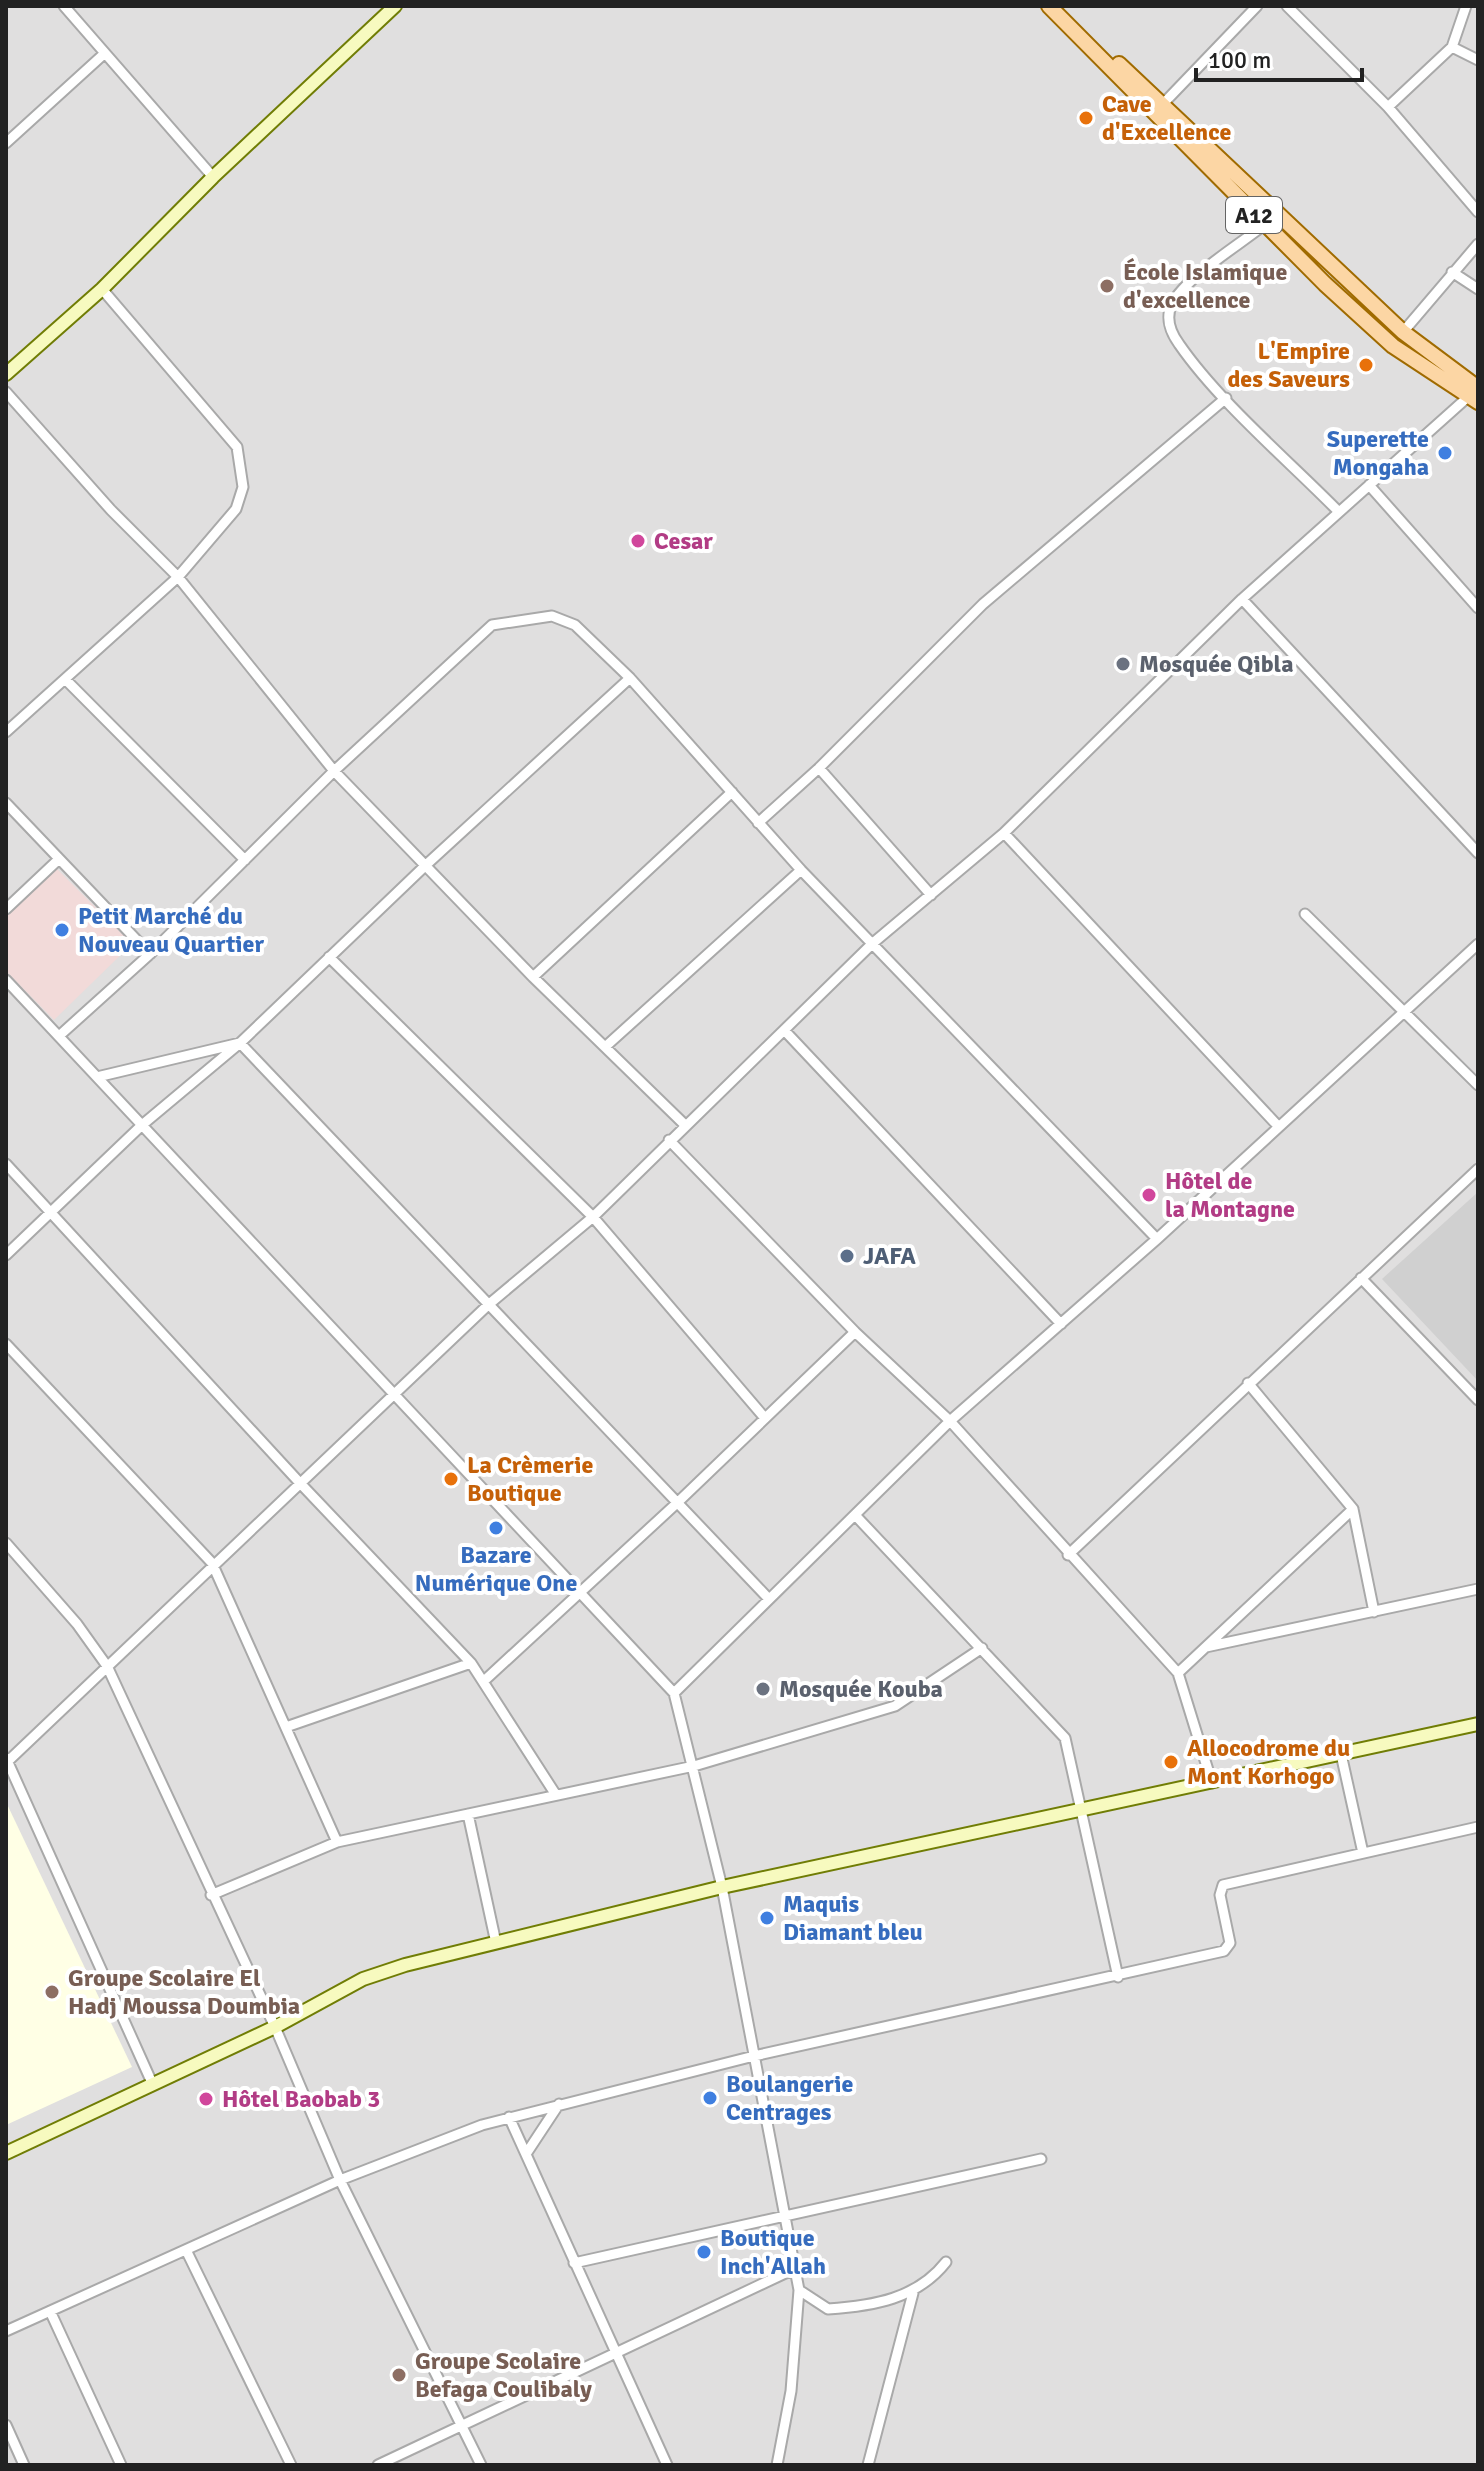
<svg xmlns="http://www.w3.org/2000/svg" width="1484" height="2471" font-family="Signika,sans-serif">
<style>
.residential{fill:#e0dfdf}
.commercial{fill:#f2dad9}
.education{fill:#ffffe5}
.religious{fill:#d0d0d0}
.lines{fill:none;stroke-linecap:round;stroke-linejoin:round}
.street-casing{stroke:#a9a9a9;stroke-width:13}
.secondary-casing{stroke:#707d05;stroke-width:16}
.primary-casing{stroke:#a06b00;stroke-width:18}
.street{stroke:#fff;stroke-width:9}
.secondary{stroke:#f7fabf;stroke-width:12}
.primary{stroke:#fcd6a4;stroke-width:14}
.food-dot{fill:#e8710a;stroke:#fff;stroke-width:3}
.education-dot{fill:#8d6e63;stroke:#fff;stroke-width:3}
.shop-dot{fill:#3f7fe0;stroke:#fff;stroke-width:3}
.hotel-dot{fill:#d1479c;stroke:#fff;stroke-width:3}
.worship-dot{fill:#6b7280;stroke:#fff;stroke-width:3}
.service-dot{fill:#5c6f8a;stroke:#fff;stroke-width:3}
.labels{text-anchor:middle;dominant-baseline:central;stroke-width:8;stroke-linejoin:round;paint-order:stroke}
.shield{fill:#fff;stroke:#646464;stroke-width:2}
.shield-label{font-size:22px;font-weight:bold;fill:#222}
.food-label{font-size:24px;font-weight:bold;fill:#c56008;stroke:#fff;text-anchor:start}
.education-label{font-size:24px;font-weight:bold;fill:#785e54;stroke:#fff;text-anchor:start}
.shop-label{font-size:24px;font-weight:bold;fill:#366cbe;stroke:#fff;text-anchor:start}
.hotel-label{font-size:24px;font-weight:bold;fill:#b23c85;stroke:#fff;text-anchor:start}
.worship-label{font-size:24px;font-weight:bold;fill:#5b616d;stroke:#fff;text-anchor:start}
.service-label{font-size:24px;font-weight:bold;fill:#4e5e75;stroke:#fff;text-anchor:start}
</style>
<rect width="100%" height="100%" fill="#f2efe9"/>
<!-- residential -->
<path class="residential" d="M6,6H1478V2465H6Z"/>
<!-- commercial -->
<path class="commercial" d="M56,868L132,944L54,1020L6,971V917Z"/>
<!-- education -->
<path class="education" d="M6,1802L132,2067L6,2125Z"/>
<!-- religious -->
<path class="religious" d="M1478,1192V1381L1382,1279Z"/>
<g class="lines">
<defs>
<path id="street" d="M64,6L213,177
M1287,6L1388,107L1478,212
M1452,47L1478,60
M1160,107L1257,6
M1388,107L1452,47L1466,6
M6,143L105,53
M1264,225C1239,245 1186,277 1172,304C1165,318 1171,333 1179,344C1219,402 1289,461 1339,512
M1452,272L1478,289
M1403,332L1478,244
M6,392L111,510L178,577L334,771L533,977L685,1125
M1369,485L1478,608
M1242,599L1478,853
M66,680L245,860
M6,732L178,577L236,509L243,487L237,447L102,289
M819,768L931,895
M6,803L150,954
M758,823L819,768L983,604L1226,398
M1004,833L1278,1126
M6,909L59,859
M1305,914L1478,1085
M329,957L593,1217L764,1417
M533,977L732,792
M6,980L674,1693L722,1887L799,2290L791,2391L777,2465
M784,1030L1061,1324
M59,1036L150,954L334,771L492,625L552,616L575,625L630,678L801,870L1157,1239
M605,1047L801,870
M97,1077L240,1043L769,1599
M669,1140L855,1332L950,1421L1178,1673L1212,1783
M6,1164L299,1482L471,1663L556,1795
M6,1255L142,1125L240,1043L427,864L630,678
M1361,1278L1478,1400
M6,1344L212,1563L337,1842
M1248,1383L1353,1509L1374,1612
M855,1515L1065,1738L1118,1977
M6,1543L77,1624L107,1666L275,2027L340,2180L481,2465
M1068,1555L1478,1169
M1206,1647L1478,1589
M1178,1673L1353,1509
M485,1680L677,1503L855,1332
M674,1693L950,1421L1157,1239L1478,944
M286,1727L471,1663
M1341,1754L1363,1853
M6,1758L153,2085
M6,1763L488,1305L593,1217L873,943L1004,833L1242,599L1469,396
M468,1814L496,1943
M211,1895L337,1842L694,1766L895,1706L982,1648
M509,2117L667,2465
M526,2154L559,2104
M187,2252L291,2465
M574,2263L1041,2159
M799,2290L828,2309C873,2306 917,2299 946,2262
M50,2311L121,2465
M6,2331L340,2180L482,2125L754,2056L1224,1951L1230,1943L1220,1895L1223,1885L1478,1827
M6,2425L24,2465
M378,2465L796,2268
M868,2465L913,2293"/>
<path id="secondary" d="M6,374L102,289L213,177L395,6
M6,2153L275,2027L363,1979L405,1965L722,1887L1478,1724"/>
<path id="primary" d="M1049,6L1325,284L1393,346L1478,402
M1119,64L1403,332L1478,388"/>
</defs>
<!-- street casing -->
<use href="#street" class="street-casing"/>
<!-- secondary casing -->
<use href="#secondary" class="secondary-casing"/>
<!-- primary casing -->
<use href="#primary" class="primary-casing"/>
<!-- street -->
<use href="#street" class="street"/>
<!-- secondary -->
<use href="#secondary" class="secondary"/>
<!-- primary -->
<use href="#primary" class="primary"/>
</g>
<!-- markers -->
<g class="food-dot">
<circle cx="1086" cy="118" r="8"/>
<circle cx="1366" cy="365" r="8"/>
<circle cx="451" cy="1479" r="8"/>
<circle cx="1171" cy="1762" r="8"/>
</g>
<g class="education-dot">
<circle cx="1107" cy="286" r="8"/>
<circle cx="52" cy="1992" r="8"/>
<circle cx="399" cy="2375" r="8"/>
</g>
<g class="shop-dot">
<circle cx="1445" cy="453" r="8"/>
<circle cx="62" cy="930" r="8"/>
<circle cx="496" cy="1528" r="8"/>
<circle cx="767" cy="1918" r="8"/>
<circle cx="710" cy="2098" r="8"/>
<circle cx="704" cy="2252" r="8"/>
</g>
<g class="hotel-dot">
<circle cx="638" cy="541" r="8"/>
<circle cx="1149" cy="1195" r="8"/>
<circle cx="206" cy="2099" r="8"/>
</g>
<g class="worship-dot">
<circle cx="1123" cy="664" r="8"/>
<circle cx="763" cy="1689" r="8"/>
</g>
<circle class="service-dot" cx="847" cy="1256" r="8"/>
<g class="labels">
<!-- shield labels -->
<rect class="shield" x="1226" y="197" width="56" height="36" rx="6"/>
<g class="shield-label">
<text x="1254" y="215">A12</text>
</g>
<!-- food labels -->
<g class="food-label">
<text x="1102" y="104">Cave<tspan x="1102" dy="28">d'Excellence</tspan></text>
<text x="1350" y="351" text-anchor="end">L'Empire<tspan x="1350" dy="28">des Saveurs</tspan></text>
<text x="467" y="1465">La Crèmerie<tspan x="467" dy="28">Boutique</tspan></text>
<text x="1187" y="1748">Allocodrome du<tspan x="1187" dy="28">Mont Korhogo</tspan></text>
</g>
<!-- education labels -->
<g class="education-label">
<text x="1123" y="272">École Islamique<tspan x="1123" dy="28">d'excellence</tspan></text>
<text x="68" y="1978">Groupe Scolaire El<tspan x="68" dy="28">Hadj Moussa Doumbia</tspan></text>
<text x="415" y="2361">Groupe Scolaire<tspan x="415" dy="28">Befaga Coulibaly</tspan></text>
</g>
<!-- shop labels -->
<g class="shop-label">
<text x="1429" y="439" text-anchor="end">Superette<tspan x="1429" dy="28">Mongaha</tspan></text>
<text x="78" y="916">Petit Marché du<tspan x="78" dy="28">Nouveau Quartier</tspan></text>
<text x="496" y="1555" text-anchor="middle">Bazare<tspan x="496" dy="28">Numérique One</tspan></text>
<text x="783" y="1904">Maquis<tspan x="783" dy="28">Diamant bleu</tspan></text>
<text x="726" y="2084">Boulangerie<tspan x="726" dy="28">Centrages</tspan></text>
<text x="720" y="2238">Boutique<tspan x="720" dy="28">Inch'Allah</tspan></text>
</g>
<!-- hotel labels -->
<g class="hotel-label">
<text x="654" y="541">Cesar</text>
<text x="1165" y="1181">Hôtel de<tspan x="1165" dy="28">la Montagne</tspan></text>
<text x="222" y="2099">Hôtel Baobab 3</text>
</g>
<!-- worship labels -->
<g class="worship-label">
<text x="1139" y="664">Mosquée Qibla</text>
<text x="779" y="1689">Mosquée Kouba</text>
</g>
<!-- service labels -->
<g class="service-label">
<text x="863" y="1256">JAFA</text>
</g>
</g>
<!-- border -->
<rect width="1484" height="2471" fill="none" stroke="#222222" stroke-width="16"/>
<!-- scale -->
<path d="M1196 68v12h166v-12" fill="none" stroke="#222222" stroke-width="4"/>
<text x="1208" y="68" font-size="24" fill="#222222" stroke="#ffffff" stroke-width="6" paint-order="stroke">100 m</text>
</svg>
